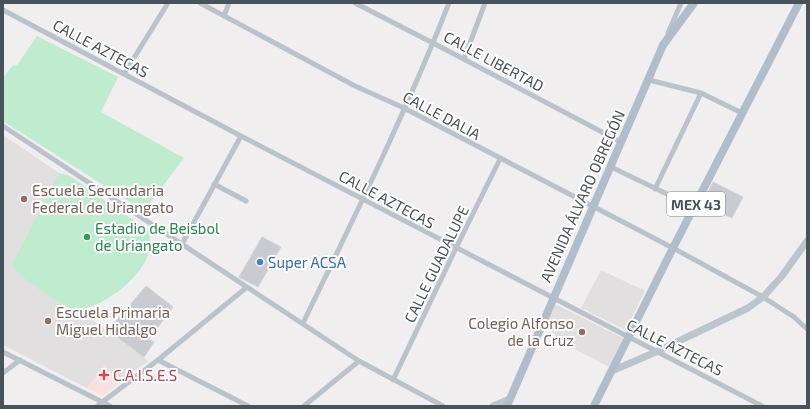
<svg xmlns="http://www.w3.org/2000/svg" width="810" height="409" font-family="'Exo 2',sans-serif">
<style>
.education{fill:#e1dfdf}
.medical{fill:#f8e1e0}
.green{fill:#bfebcf}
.building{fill:#c9cbd0;stroke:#d2d4d9}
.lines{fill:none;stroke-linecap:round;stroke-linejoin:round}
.street{stroke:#bac3ca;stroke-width:5}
.secondary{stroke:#bbc5ce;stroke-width:7}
.primary{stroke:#b0becb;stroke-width:8}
.education-dot{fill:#8d6e63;stroke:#fff;stroke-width:1.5}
.leisure-dot{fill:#2e9e5b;stroke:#fff;stroke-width:1.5}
.shop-dot{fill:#3f7fe0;stroke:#fff;stroke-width:1.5}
.health-dot{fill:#e0444e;stroke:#fff;stroke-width:1.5}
.labels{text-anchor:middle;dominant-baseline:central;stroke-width:4;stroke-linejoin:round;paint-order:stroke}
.shield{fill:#fff;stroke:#7f868c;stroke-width:1}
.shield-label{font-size:14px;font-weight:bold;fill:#48525a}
.street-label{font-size:15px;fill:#48525a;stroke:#fff}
.education-label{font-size:15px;fill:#785e54;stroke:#fff;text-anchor:start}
.leisure-label{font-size:15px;fill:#27864d;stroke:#fff;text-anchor:start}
.shop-label{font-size:15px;fill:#366cbe;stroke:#fff;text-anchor:start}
.health-label{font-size:15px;fill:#be3a42;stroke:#fff;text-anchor:start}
</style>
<rect width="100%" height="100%" fill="#f0eeee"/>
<!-- education -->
<path class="education" d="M3,135L59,173L11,266L49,296L67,306L79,310L144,357L148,361L118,383L104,366L87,388L3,345Z
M601,270L645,291L626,330L581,308Z
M555,304L623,338L609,367L568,346L546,327Z"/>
<!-- medical -->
<path class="medical" d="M104,366L118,383L103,396L87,388Z"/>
<!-- green -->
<path class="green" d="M37,36L118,77L101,112L184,158L144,211L3,121V78L12,66L17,65Z
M59,173L70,176L149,231C150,239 150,247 148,255C142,273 119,293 103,301C99,304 94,305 89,307C85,308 81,310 77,310C59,306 24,279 11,266Z"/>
<!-- building -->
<path class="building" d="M713,182L743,197L732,218L702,204Z
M262,237L281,247L258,287L239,277Z
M146,286L173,307L149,339L154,342L144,357L109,331L111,327Z"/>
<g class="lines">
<!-- street -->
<path class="street" d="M200,3L355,86L404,108L673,248L763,297L794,317L807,329
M355,3L433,43L621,142
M3,10L241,136L762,406
M224,16L229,3
M668,33L681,3
M464,59L485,3
M124,74L168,3
M649,80L701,93L742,113
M3,126L359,361L443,406
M611,167L694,207
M214,184L246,201
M655,189L701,93
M182,244L241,136
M303,323C354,218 406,112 449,3
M3,352L110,406
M158,360L248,406
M3,373L20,360
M393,380L456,248L500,159
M97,406L158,360L247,287
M304,406L359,361"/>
<!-- secondary -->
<path class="secondary" d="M612,371L658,351L748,308L763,297L782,276L807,241
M493,406L510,399"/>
<!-- primary -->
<path class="primary" d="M507,406L663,45L694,3
M594,406L673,248L799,3"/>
</g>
<!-- markers -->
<g class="education-dot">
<circle cx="24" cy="199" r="4"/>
<circle cx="48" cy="321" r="4"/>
<circle cx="582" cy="332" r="4"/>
</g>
<circle class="leisure-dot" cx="87" cy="237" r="4"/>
<circle class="shop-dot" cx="260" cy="262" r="4"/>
<path class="health-dot" d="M102 369h4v4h4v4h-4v4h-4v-4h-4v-4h4z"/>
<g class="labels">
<!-- shield labels -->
<rect class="shield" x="667" y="192" width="58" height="24" rx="3"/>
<g class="shield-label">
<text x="696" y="204">MEX 43</text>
</g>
<!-- street labels -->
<g class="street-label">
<text transform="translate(101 48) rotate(28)">CALLE AZTECAS</text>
<text transform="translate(494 61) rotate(28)">CALLE LIBERTAD</text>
<text transform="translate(442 115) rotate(28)">CALLE DALIA</text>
<text transform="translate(582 196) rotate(-66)">AVENIDA ÁLVARO OBREGÓN</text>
<text transform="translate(387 199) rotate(28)">CALLE AZTECAS</text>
<text transform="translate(436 264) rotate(-64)">CALLE GUADALUPE</text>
<text transform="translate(675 347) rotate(27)">CALLE AZTECAS</text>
</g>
<!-- education labels -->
<g class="education-label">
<text x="32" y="190">Escuela Secundaria<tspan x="32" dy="17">Federal de Uriangato</tspan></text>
<text x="56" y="312">Escuela Primaria<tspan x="56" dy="17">Miguel Hidalgo</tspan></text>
<text x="574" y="323" text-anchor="end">Colegio Alfonso<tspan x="574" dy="17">de la Cruz</tspan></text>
</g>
<!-- leisure labels -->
<g class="leisure-label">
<text x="95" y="228">Estadio de Beisbol<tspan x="95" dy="17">de Uriangato</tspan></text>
</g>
<!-- shop labels -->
<g class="shop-label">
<text x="268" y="262">Super ACSA</text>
</g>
<!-- health labels -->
<g class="health-label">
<text x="113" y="375">C.A.I.S.E.S</text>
</g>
</g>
<!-- border -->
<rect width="810" height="409" fill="none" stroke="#48525a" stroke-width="8"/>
</svg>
